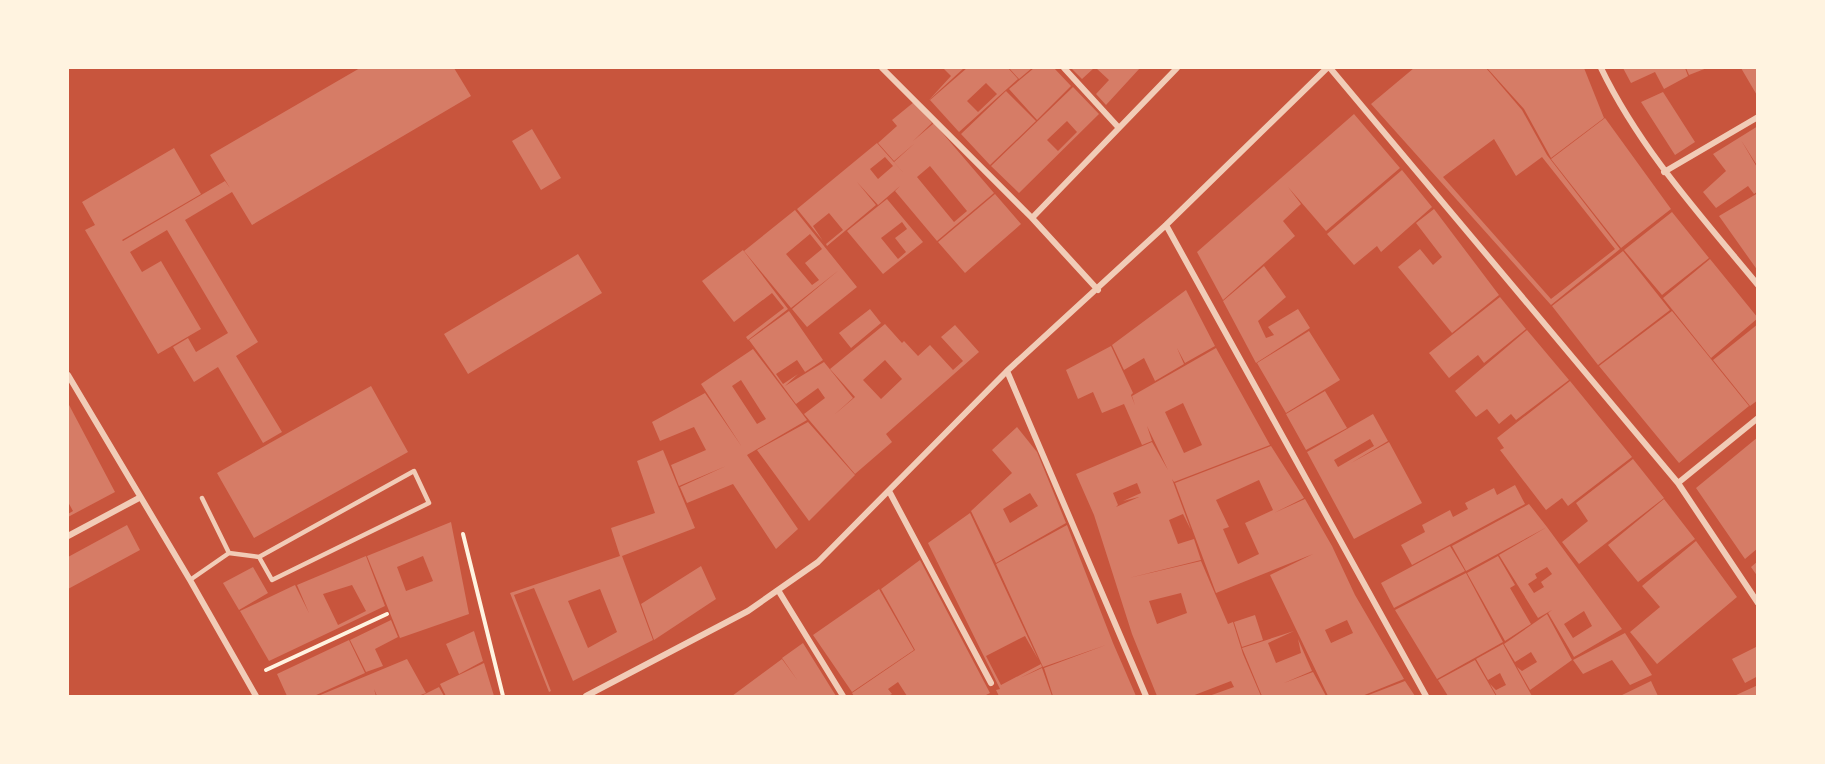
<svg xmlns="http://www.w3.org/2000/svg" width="1825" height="764" font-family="'Exo 2',sans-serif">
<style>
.building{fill:#d67c66;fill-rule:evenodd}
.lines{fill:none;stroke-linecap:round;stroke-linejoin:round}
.path{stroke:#fff3e0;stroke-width:4}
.service{stroke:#f1ccb7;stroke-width:4.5}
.minor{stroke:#f1ccb7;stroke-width:6}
</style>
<rect width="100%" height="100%" fill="#c8553d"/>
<!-- building -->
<path class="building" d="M360,68H454L471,96L252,225L232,192L185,220L258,342L236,356L282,432L263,443L218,367L194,382L173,347L188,338L196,352L228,333L167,230L130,252L142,272L161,261L201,329L158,354L85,230L95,225L82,202L174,148L201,194L122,240L123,241L225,181L230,188L210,155Z
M943,68H964L929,100L951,76Z
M967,68H1008L1018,79L959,132L930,100ZM986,83L997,94L978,112L967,101Z
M1009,68H1032L1019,79Z
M1034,68H1054L1071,86L1037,120L1009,89Z
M1071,68H1094L1082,79Z
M1096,68H1140L1106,105L1096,94L1109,80Z
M1414,68H1486L1522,110L1547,155L1620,249L1551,305L1371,104ZM1494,139L1516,176L1542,157L1615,249L1551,299L1443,177Z
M1487,68H1584L1604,118L1551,158L1524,109Z
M1623,68H1685L1688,76L1664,89L1655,72L1631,83Z
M1686,68H1707L1689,75Z
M1741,68H1758V97Z
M1073,87L1099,114L1019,193L991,166ZM1067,121L1077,132L1058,151L1047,140Z
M1006,91L1036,121L990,165L961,134Z
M1663,92L1695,142L1675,155L1641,102Z
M914,102L932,123L913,141L934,123L951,143L931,160L951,143L994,193L937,241L895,191L900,186L878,205L857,182L876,205L827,246L826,244L843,230L829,213L813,226L823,241L797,209L877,143L909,179L894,162L915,143L894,161L878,143L897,126L892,120ZM885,157L893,166L878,179L870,169ZM930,166L967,211L954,222L917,177Z
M1354,114L1400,168L1326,231L1288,187L1301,204L1283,221L1295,236L1223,300L1197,252Z
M1605,118L1671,209L1621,248L1551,159Z
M1758,126V167L1741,140L1758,169V191L1754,194L1748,186L1716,208L1703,192L1726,171L1713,154Z
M532,129L561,178L541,190L512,141Z
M1402,170L1432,207L1381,252L1377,246L1354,265L1327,234Z
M1758,193L1757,222L1758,271L1719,216Z
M995,194L1021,224L965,273L938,242Z
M887,199L923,242L883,274L847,231ZM902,222L907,229L895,238L906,252L898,259L881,238Z
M1434,209L1499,295L1452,333L1398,267L1420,249L1433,265L1442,257L1416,223Z
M795,210L857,287L807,327L792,309L839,270L791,308L744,251ZM810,234L822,249L805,263L819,280L812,285L786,254Z
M1672,212L1709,258L1662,295L1624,250Z
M743,250L788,309L748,340L746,337L784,308L772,293L734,322L702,281Z
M1623,251L1670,310L1598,365L1552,306Z
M578,254L602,293L468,374L444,334Z
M1710,259L1758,318L1711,358L1663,298Z
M1264,266L1286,297L1258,321L1266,338L1274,335L1268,327L1298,309L1310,328L1256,363L1223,301Z
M1186,290L1215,346L1185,363L1177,348L1184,364L1155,381L1144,358L1124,370L1112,345Z
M1500,297L1526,329L1484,363L1478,355L1449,378L1429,353Z
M870,309L881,323L851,348L839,333Z
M789,311L823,360L805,372L797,360L776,374L783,384L798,374L785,386L824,362L853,398L834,415L855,397L830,369L885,324L902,343L904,341L918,356L930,345L953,370L963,361L941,337L955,325L979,352L886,434L892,442L855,474L804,414L825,398L818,388L796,404L749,340ZM885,360L902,379L881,399L863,380Z
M1672,311L1749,406L1679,463L1599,366Z
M1758,324V400L1750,406L1713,360Z
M1527,330L1569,380L1516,420L1511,414L1499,424L1487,409L1476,417L1455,391Z
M1309,331L1340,380L1286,413L1257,363Z
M1111,346L1133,393L1131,395L1135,405L1132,396L1216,348L1270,445L1174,482L1172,479L1191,530L1183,514L1169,520L1178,544L1194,539L1201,560L1129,578L1201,561L1228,624L1233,622L1243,654L1261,696H1209L1234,687L1231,681L1192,696H1157L1132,634L1094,515L1076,474L1152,442L1168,470L1147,426L1152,441L1142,445L1124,404L1102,413L1093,392L1078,399L1066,370ZM1183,403L1202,445L1184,453L1165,412ZM1137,483L1141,493L1123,501L1139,497L1116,507L1118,505L1113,493ZM1181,593L1187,613L1157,624L1149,601Z
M753,349L807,420L747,455L798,529L776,549L733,484L687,503L680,487L726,466L679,486L671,465L706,450L694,427L660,441L652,422L705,393L742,447L701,384ZM741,380L766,419L757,424L732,386Z
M1570,381L1632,457L1568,506L1562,498L1546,510L1500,450L1504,448L1497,438Z
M371,386L408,452L254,538L217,473Z
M1325,391L1347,428L1306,450L1286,414Z
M68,403L115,492L68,517V514L73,511L68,502Z
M1373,414L1388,441L1351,463L1389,442L1422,503L1354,539L1307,452ZM1370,439L1374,446L1338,467L1334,460Z
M808,422L855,475L809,521L757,450Z
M1017,427L1037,452L1066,523L996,563L971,511L1012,473L992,450ZM1030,493L1038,506L1010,523L1003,509Z
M1758,437V548L1745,559L1696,488Z
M1271,446L1304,498L1274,513L1305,499L1332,546L1355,595L1404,679L1362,696H1328L1270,575L1313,554L1216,593L1175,483ZM1259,480L1273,510L1245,523L1259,554L1238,564L1223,529L1229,527L1216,500ZM1347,620L1353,633L1331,643L1325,630Z
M663,450L695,528L622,556L653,640L573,681L534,588L514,595L551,691L549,692L510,593L620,556L611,528L655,513L637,461ZM600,589L617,632L588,648L568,601Z
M1633,459L1664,498L1579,564L1562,542L1588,521L1576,503Z
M1515,485L1525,504L1412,565L1401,545L1425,532L1422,525L1450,510L1453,517L1468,509L1465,503L1494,488L1497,495Z
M1664,499L1695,539L1638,582L1608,545Z
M1529,504L1547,527L1466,571L1452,546Z
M970,513L1038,659L1025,636L986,656L1001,685L1041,664L1042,667L1020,678L1042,668L1052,696H999L996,690L1000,689L928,543Z
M451,522L469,614L400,638L367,556ZM423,556L433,581L406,591L397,567Z
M127,525L140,550L68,589V557Z
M1067,525L1113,643L1136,696H1053L1044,668L1106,645L1043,667L996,564Z
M1547,527L1622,629L1574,657L1548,613L1552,610L1538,618L1499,555ZM1547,567L1552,574L1541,582L1544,587L1534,593L1528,584L1537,578L1535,574ZM1584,611L1592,626L1573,638L1564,624Z
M1696,541L1737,597L1657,664L1630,632L1660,607L1642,586Z
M1450,546L1465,571L1394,608L1381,583Z
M366,556L385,606L269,661L240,611L295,585L309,613L297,585ZM352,585L366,611L338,625L323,594Z
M1498,556L1515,585L1510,588L1531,624L1505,641L1467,573Z
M920,560L990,693L984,696H907L898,682L888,689L892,694L888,696H854L852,693L915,650L881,589Z
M1758,561V577L1751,567Z
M701,566L716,599L654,640L641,604Z
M253,567L268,593L239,610L223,583Z
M1466,573L1503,642L1437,679L1395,610Z
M879,589L914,650L852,692L813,635Z
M1547,614L1572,660L1530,690L1517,667L1522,671L1537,662L1531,652L1515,662L1504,644Z
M1255,615L1263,640L1242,647L1234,622Z
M391,620L398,637L375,649L383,666L366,672L350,640Z
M474,631L483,661L459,674L446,644Z
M1294,631L1268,643L1276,663L1301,653L1298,639L1312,671L1284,683L1313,672L1326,696H1262L1259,689L1242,648Z
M1625,633L1652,675L1630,685L1612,660L1583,674L1573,660Z
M349,640L365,673L314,696H287L277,674Z
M803,643L836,696H732L782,659L798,681L782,658Z
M1503,644L1532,696H1497L1490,684L1496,690L1506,685L1500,673L1488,680L1476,659Z
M1758,646V676L1745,683L1732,659Z
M407,659L426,693L418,696H377L374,689L376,696H318Z
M1475,660L1496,696H1448L1438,680Z
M484,663L494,696H446L440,684Z
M1405,681L1415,696H1366Z
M1651,681L1658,696H1620Z
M1758,685V696H1734Z
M439,687L444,696H421Z"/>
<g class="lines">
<!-- path -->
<path class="path" d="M463,534L503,696
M266,670L387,614"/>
<!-- service -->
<path class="service" d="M202,498L229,553
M190,580L229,553L259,557L272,580L429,503L414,471L259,557"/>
<!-- minor -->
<path class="minor" d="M882,68L1032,218L1098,290
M1064,68L1119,128
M1330,68L1678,483L1758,603
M1601,68C1640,149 1701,216 1758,285
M1664,172L1758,117
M1032,218L1177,68
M1166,225L1426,696
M1007,371L1146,696
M68,375L190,580L256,696
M1678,483L1758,418
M889,491L991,683
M68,536L139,498
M778,590L843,696
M586,696L748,611L818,562L1007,371L1166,225L1327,68"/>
</g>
<!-- border -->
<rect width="1825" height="764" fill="none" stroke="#fff3e0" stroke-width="138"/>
</svg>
